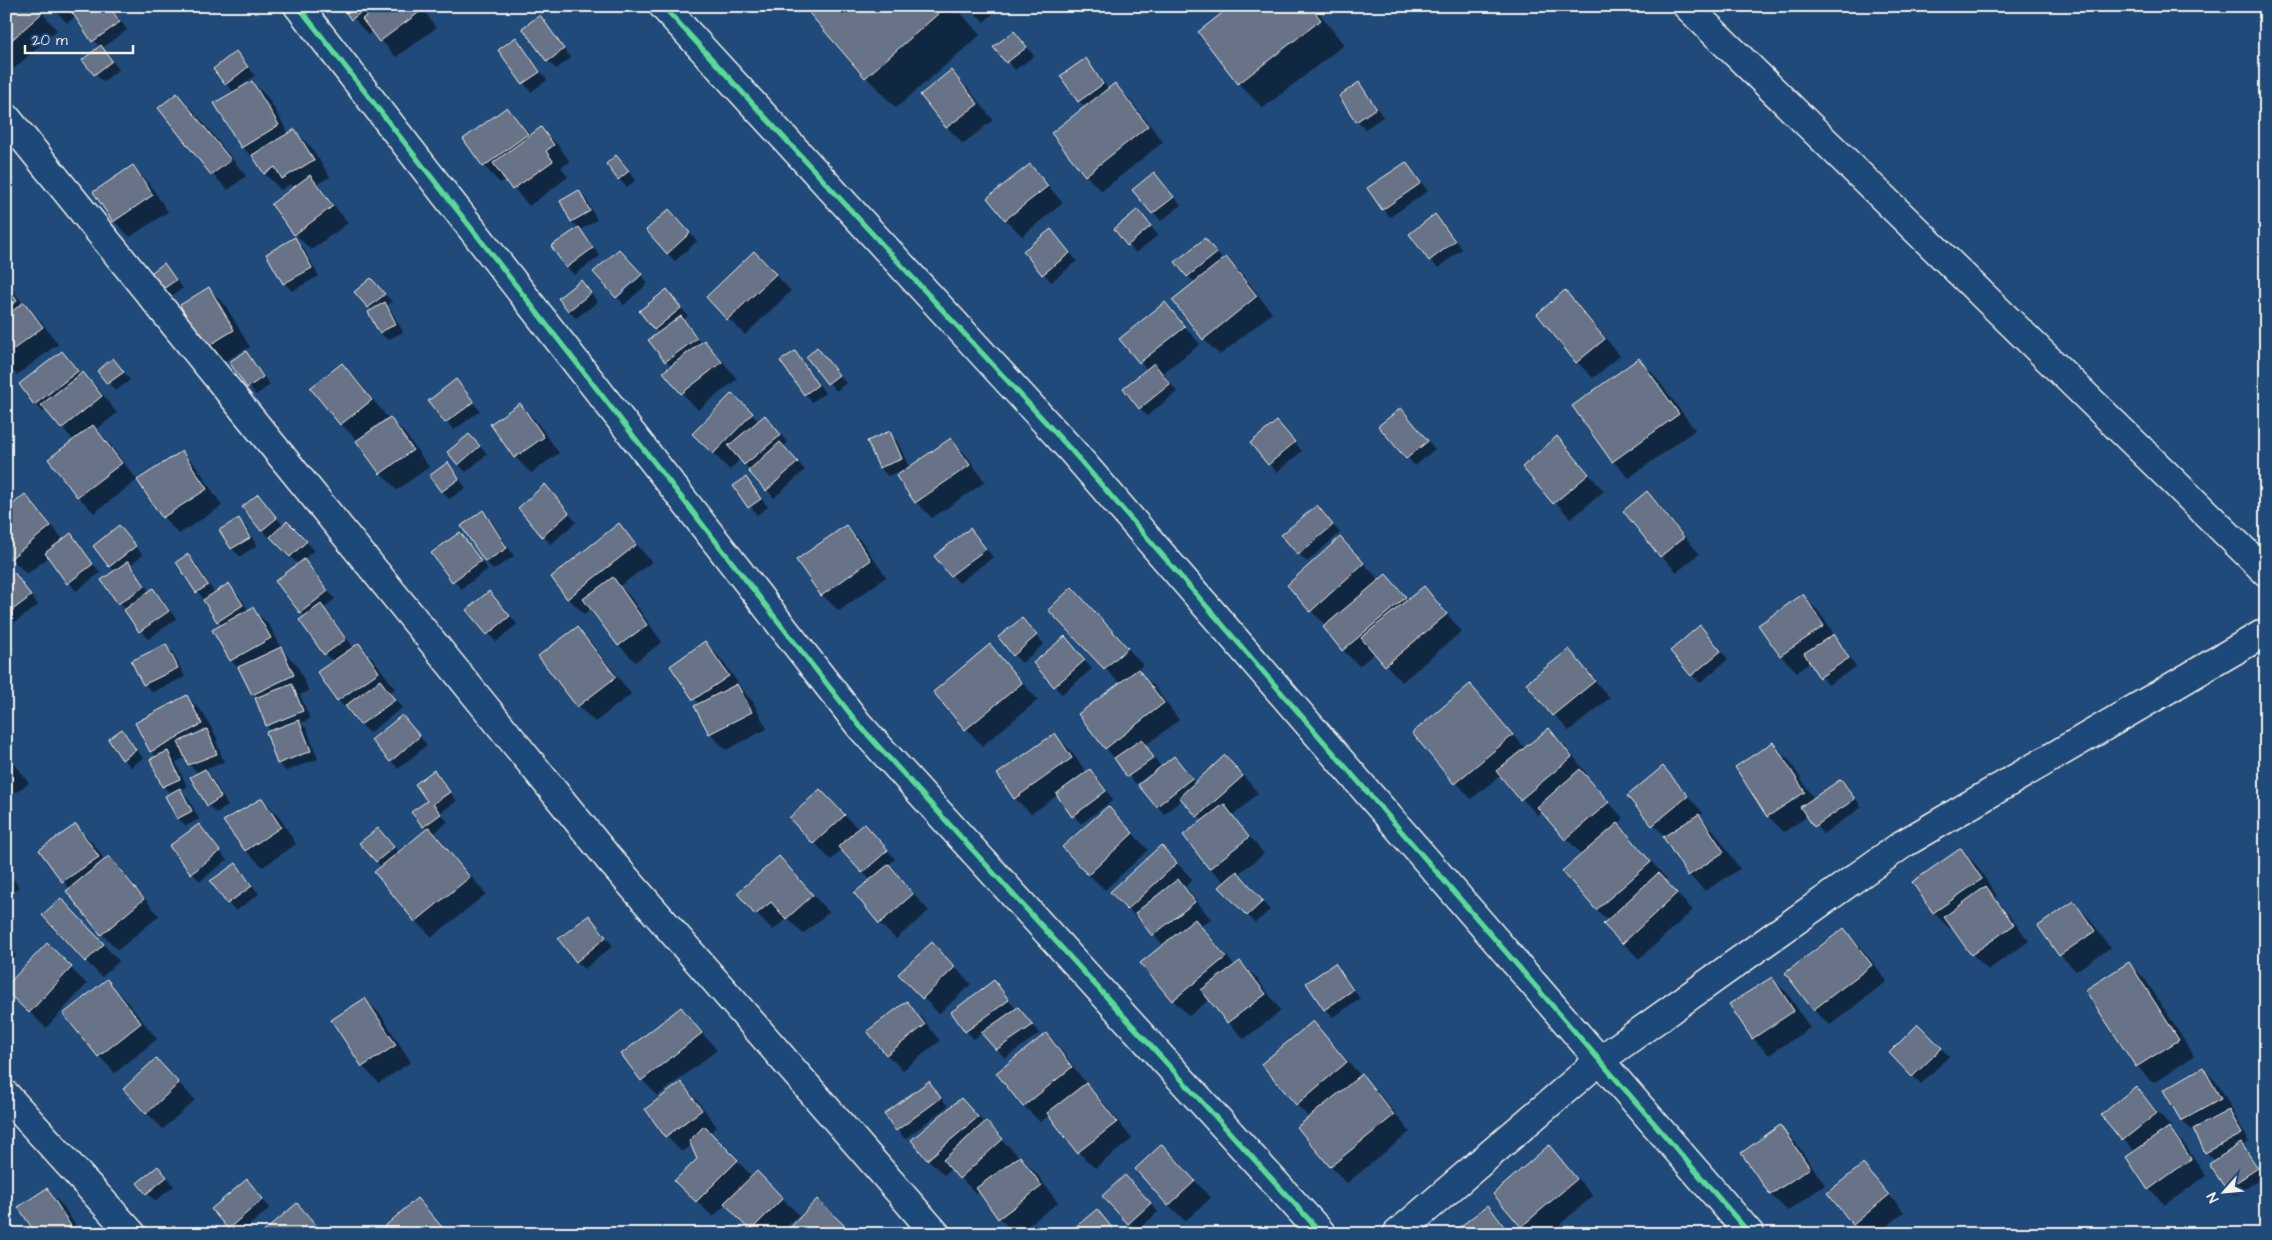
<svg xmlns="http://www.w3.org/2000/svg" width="2272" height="1240" font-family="'Architects Daughter',sans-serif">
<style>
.shadow{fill:#0007}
.building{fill:#687387;stroke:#f4f1e8}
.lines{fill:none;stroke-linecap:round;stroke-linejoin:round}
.minor-casing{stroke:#f4f1e8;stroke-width:31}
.minor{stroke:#1f4a7a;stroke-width:28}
.cycleway-casing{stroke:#1f4a7a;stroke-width:8}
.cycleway{stroke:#5adb95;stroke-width:5}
</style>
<rect width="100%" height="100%" fill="#1f4a7a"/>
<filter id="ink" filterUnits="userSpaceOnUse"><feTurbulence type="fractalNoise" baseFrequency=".02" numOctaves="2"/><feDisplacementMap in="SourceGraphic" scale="10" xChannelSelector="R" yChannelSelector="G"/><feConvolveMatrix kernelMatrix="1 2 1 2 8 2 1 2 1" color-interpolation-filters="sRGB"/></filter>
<g filter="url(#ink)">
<!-- shadow -->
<path class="shadow" d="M6,6H36L57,30L6,76Z
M51,6H110L127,30L102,48L119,69L103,82L95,74L100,48L76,16L67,23Z
M343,6H421L436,28L396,57L373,31L368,35Z
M805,6H955L980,35L896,108L866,77Z
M968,6H1001L984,22Z
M1233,6H1314L1344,45L1263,108L1239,84L1200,33Z
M1795,6H1812L1804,14Z
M539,17L571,58L556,69L548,61Z
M515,39L547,80L531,92L499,51Z
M1022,40L1034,56L1015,70L995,47Z
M236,53L255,75L241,87V88L252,82L268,98L289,134L295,131L311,147L330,177L317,184L348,223L311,250L295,234L294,188L290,184L281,190L265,174L259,163L242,147L234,92L226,84Z
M1086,59L1109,90L1115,85L1131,101L1163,142L1102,191L1085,175L1086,108L1079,101Z
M951,72L968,88L993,120L963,144L947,127L922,95Z
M1358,84L1366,92L1383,117L1365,129L1357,121L1341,96Z
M177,95L194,111L246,176L228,190L212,174L160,109Z
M507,109L532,136L541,129L558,145L570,162L561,167L568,177L529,206L506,179L500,183L484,166L464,139Z
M616,157L636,180L627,187L619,179Z
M1406,164L1428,191L1390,217L1383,209Z
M1030,165L1063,203L1022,236L1006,220Z
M133,167L149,183L168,212L130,237L114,221Z
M1154,174L1181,205L1161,221L1134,190Z
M578,192L586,199L597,220L580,230L600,256L574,275L567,267L579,228L572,222L561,201Z
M1138,211L1158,235L1136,253L1128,245Z
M1435,215L1462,249L1438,268L1430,260Z
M677,219L697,241L675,261L667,253Z
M1051,230L1077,261L1051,282L1025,251Z
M295,239L302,246L319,276L292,291L284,283Z
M1205,240L1224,261L1226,259L1243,275L1272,313L1220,355L1203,339L1196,283L1188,276Z
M754,252L791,291L745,335L707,297Z
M164,265L183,288L168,299L160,291Z
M642,276L648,283L624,305L618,298Z
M371,279L392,302L387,306L392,312L403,332L388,340L380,333L369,312L372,311L369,307Z
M6,280L23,304L40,320L58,344L17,375L6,364Z
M209,289L225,305L250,347L222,363L206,347Z
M588,290L598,302L576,318L568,310Z
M667,291L688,316L683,320L702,343L704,341L720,358L737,379L698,410L682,393L672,367L666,361L659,333L655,329Z
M1565,292L1581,308L1620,356L1593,378L1577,362Z
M1165,304L1200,344L1163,373L1177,392L1147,416L1140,408L1147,370L1121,339Z
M817,349L846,383L836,391L807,357Z
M62,352L81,375L83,373L99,390L117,413L96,430L109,443L137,480L94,513L78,496L50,459L74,441L46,409L43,412L35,404Z
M245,353L270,385L256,395L231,363Z
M794,353L802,360L825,393L812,402L805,394Z
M1639,359L1655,376L1695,430L1629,478L1613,461L1573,407Z
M342,364L358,381L387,417L375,426L376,428L390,418L406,435L429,467L397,490L381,473L358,441L341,424Z
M120,367L130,380L116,391L98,371Z
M456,381L480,411L454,430L429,401Z
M732,395L759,422L773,425L788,443L783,447L805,470L774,498L740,459L730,470L694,434Z
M520,404L536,421L559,453L531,473L515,457Z
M1401,409L1435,449L1415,466L1380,426Z
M1285,430L1302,451L1277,472L1269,464Z
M889,433L897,441L909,467L888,476L880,468L869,442Z
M6,436L12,446L6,449Z
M1557,438L1604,491L1571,519L1524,467Z
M951,439L967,456L985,482L932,518L916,502Z
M477,443L487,454L466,472L458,464Z
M182,452L198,468L222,506L179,534L163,517Z
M448,464L466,488L449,499L442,491Z
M746,479L768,507L757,515L735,486Z
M6,482L12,493L6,497Z
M545,486L576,522L551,544L543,536Z
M1647,493L1663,509L1699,554L1677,572L1661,556Z
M25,496L64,540L71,535L78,543L100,573L76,591L49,557L27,574L11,558Z
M266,504L283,526L287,523L314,550L303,560L335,599L324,608L354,648L359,645L375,661L395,689L390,692L402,708L369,733L338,700L334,662L325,654L305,617L301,612L299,565L262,530Z
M1317,506L1340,533L1307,562L1299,554Z
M483,512L491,520L514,556L493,570L486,562Z
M239,520L247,528L257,546L240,556L232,549L221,530Z
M619,525L652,562L620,586L629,595L662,642L635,662L619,645L592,608L584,614L568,598Z
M846,526L863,543L886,577L839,611L822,595L798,561Z
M119,527L143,555L130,565L150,592L153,590L161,598L176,619L148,639L103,580L115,572L94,547Z
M459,533L488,569L461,589L432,553Z
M977,538L993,557L959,583L936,556Z
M1356,555L1380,581L1386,576L1409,600L1423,588L1462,631L1402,682L1375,653L1359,666L1343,650L1327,626L1311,611Z
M188,556L196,564L215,594L229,585L237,593L249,611L253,609L269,625L284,652L297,665L309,691L300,695L310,719L301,723L307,729L318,759L286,771L278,763L272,731L267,726L257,699L253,694L241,671L231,660L222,626L178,563Z
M14,573L38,605L15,622L6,614Z
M489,592L517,624L496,642L468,610Z
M1803,596L1819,612L1856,667L1828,685L1811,662L1797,672L1780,655Z
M1088,605L1143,665L1137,670L1154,686L1179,720L1146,745L1161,767L1181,766L1196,784L1241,773L1258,793L1233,816L1264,854L1238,874L1270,910L1255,923L1221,887L1225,883L1210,868L1204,822L1183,799L1164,814L1140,785L1151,776L1150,774L1136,784L1106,748L1120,684L1050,610Z
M1029,627L1044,644L1022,663L1014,655Z
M577,628L593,645L631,694L595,722L578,706Z
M1708,635L1728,659L1700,683L1692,675Z
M705,643L721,659L745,693L753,702L767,729L726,750L710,733L699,704L672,667Z
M166,646L173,653L185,677L152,692L144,684Z
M990,646L1038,700L982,746L935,692Z
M1072,646L1092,669L1062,694L1054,686Z
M1568,650L1610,698L1569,731L1527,684Z
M1470,685L1526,749L1548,730L1565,746L1587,774L1585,776L1624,819L1618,824L1667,879L1664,881L1693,910L1639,959L1623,943L1608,921L1596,909L1582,855L1542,811L1537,815L1501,775L1471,799L1413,733Z
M187,696L203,713L218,740L216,741L224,762L204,770L212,778L228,806L216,813L208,805L199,774L189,764L186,757L176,762L187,787L180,790L188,798L199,819L186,826L178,818L171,794L163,786L157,757L151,751Z
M409,724L427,745L398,769L391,761Z
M122,731L143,758L131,767L123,759Z
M1055,735L1071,751L1087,773L1090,770L1098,778L1113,800L1081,824L1058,795L1031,814L1015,798Z
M1773,744L1789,760L1814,799L1841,780L1862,807L1823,834L1808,816L1784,832L1768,816Z
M6,752L29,783L6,799Z
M1663,768L1703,813L1700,816L1715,832L1740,869L1705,891L1689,875L1665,837L1629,796Z
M434,772L457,801L440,813L448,822L434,833L486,894L432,937L416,921L382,867L376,861L386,837L399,853L428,830L424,826Z
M262,799L278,815L296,844L263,867L246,851L225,821Z
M836,806L859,830L872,833L895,859L888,865L929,911L896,939L879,923L871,881L842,849L831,860L791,818Z
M1124,824L1148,850L1105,890L1088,874Z
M199,825L227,860L200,881L192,873Z
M76,826L92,842L105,860L109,857L125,874L159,916L118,950L102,934L41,850Z
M1161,846L1193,880L1185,887L1211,919L1201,926L1235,966L1240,962L1257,978L1281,1011L1244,1039L1228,1022L1210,999L1189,1016L1173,1000L1164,946L1112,892Z
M1961,850L1977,866L1997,896L1995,897L2029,941L1988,970L1972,954L1952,927L1950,929L1933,912Z
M779,858L829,912L803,934L787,918L773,930L738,894Z
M236,864L259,894L236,911L228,903Z
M6,869L19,887L6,897Z
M2074,903L2090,919L2110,948L2076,971L2060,955Z
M77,916L119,961L102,977L86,961Z
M589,916L613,946L584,969L576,961Z
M1844,930L1860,946L1887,981L1830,1025L1813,1009Z
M6,942L16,956L6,963Z
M47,945L87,984L46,1028L22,1005Z
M948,960L971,984L939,1014L900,974Z
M2129,963L2145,979L2194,1056L2153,1083L2137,1066Z
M1335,965L1343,973L1360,999L1333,1017L1325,1009Z
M1771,978L1788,994L1810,1028L1769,1055L1753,1038L1731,1005Z
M106,981L123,997L157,1039L115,1073L99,1056L65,1014Z
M994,982L1017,1010L1040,1033L1005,1058L982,1033L974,1039L966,1031Z
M365,999L381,1015L411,1062L379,1083L363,1067L333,1020Z
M906,1002L923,1019L940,1041L903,1070L886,1054Z
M681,1009L717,1050L658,1096L642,1080Z
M1313,1022L1361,1076L1378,1092L1410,1132L1347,1183L1331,1167L1299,1127L1310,1118L1296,1104Z
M1918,1025L1949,1056L1921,1084L1891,1053Z
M1045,1035L1062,1051L1087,1085L1102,1101L1132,1139L1095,1168L1078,1152L1050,1115L1040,1122L1024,1106Z
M2203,1068L2219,1085L2249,1142L2242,1146L2265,1176L2234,1196L2227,1188L2215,1161L2206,1152L2198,1137L2182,1120Z
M172,1076L195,1100L163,1129L147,1113Z
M929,1083L948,1106L905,1139L886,1115Z
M681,1084L697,1100L717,1127L709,1133L753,1177L773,1189L799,1215L779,1234H755L726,1204L713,1217L676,1181L698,1159L692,1145L682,1152L666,1136Z
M2136,1087L2173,1129L2171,1131L2185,1145L2206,1176L2165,1205L2149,1189L2135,1152L2103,1115Z
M961,1100L1036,1173L1058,1203L1016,1234L999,1218L979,1191L976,1194L952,1168L944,1175L928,1159Z
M1780,1127L1796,1143L1825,1185L1788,1211L1771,1195L1743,1153Z
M1162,1146L1211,1198L1185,1221L1169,1205Z
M1549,1147L1593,1196L1549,1234H1530L1495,1194Z
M1863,1165L1904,1212L1878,1234H1863L1829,1194Z
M166,1175L174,1186L155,1201L139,1183Z
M1133,1184L1158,1212L1137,1231L1104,1196Z
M254,1189L270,1208L239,1234H234L229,1228Z
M47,1190L63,1206L81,1234H38Z
M417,1200L449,1234H377Z
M6,1202L10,1207L6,1211Z
M297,1204L325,1234H263Z
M1488,1207L1513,1234H1453Z
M1097,1211L1118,1234H1069Z"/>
<!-- building -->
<path class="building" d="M6,6H35L42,13L6,45Z
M79,6H109L120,22L92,42L71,11Z
M341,6H369L351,20Z
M380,6H417L421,11L379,42L362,19Z
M803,6H947L865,78Z
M1231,6H1310L1321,20L1238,84L1198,32Z
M540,15L564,49L547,62L522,28Z
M1014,31L1027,47L1006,63L993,47Z
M516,37L540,72L522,84L498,50Z
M101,45L112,61L94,75L82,60Z
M236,51L248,67L225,85L213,69Z
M1086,58L1103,84L1078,102L1060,76Z
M951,70L978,104L946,128L920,95Z
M252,81L279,125L241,148L214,103Z
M1359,82L1376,108L1356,122L1339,96Z
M1115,83L1148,126L1085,176L1051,133Z
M177,93L231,160L211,175L158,108Z
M507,107L528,134L483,167L463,139Z
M541,127L554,145L546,151L553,161L512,190L493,163Z
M295,129L314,160L282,179L275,167L264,174L252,155Z
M616,155L629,171L618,180L606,164Z
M1406,162L1421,183L1382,210L1367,188Z
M1030,164L1048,186L1005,220L987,198Z
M133,165L153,195L113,222L93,192Z
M1154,172L1174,197L1152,214L1132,190Z
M310,175L333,206L294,235L271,204Z
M579,190L590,211L571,222L560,201Z
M669,209L690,233L667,254L646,230Z
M1138,209L1151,226L1127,246L1114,229Z
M1435,214L1455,241L1429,261L1409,234Z
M579,227L593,248L566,268L551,246Z
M1051,229L1070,253L1042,275L1023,251Z
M295,237L312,268L283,284L266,254Z
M1205,238L1217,253L1187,277L1175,262Z
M619,249L642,274L616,298L593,272Z
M754,251L776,274L727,320L706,297Z
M1226,257L1257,296L1203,340L1172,300Z
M164,263L176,280L159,292L148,275Z
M371,278L385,294L368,308L354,292Z
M581,280L591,293L568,311L558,298Z
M6,285L17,301L6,308Z
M209,287L234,330L205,348L180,305Z
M667,289L681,308L654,330L639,311Z
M1565,290L1605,339L1576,363L1537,314Z
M24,302L43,327L6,355V316Z
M385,302L396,324L379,333L368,312Z
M1165,302L1185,327L1139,363L1119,339Z
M681,316L697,338L665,362L648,340Z
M704,340L722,362L681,394L663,372Z
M817,347L839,375L827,384L806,357Z
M62,351L78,371L34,405L19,384Z
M246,351L263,377L247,388L229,362Z
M795,351L818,385L804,395L780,361Z
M113,358L124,372L107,384L97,371Z
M1639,358L1679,414L1612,462L1572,406Z
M342,363L372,400L340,425L310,388Z
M1154,363L1170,384L1139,409L1123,388Z
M83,372L102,396L61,429L41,405Z
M456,379L474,402L445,423L428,401Z
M732,393L753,413L713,454L692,434Z
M520,403L544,437L514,458L490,424Z
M1401,408L1428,441L1406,459L1378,426Z
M765,415L781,435L744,465L728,446Z
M390,417L413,450L380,474L356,441Z
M1277,421L1295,442L1268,465L1250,443Z
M93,425L122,463L77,497L48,459Z
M890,431L902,459L879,468L867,441Z
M469,434L480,446L458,465L447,452Z
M1557,436L1589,474L1553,504L1522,467Z
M951,438L970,465L915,503L896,476Z
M780,442L798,462L766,491L748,471Z
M182,451L207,489L162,518L137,480Z
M448,462L459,479L441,492L429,476Z
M746,477L761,499L748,508L733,486Z
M545,484L569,513L542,537L518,508Z
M1647,491L1684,537L1660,557L1623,511Z
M25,494L51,526L10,559L6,553V510Z
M258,494L277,518L261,531L242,507Z
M1317,505L1333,525L1298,555L1281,535Z
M483,510L507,548L485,562L461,526Z
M239,518L250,538L231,549L219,530Z
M287,521L307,541L290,557L270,537Z
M619,523L636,545L567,599L551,577Z
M119,525L136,546L109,567L93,546Z
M846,525L871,560L821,596L796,560Z
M970,528L986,549L950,576L934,556Z
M460,532L481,561L452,582L431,553Z
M71,533L93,564L67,584L45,553Z
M1340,537L1364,563L1310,612L1287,585Z
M188,554L208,585L196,593L176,562Z
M304,559L328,591L300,613L275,581Z
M128,561L145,586L118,604L101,580Z
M14,572L31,596L6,615V577Z
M1386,574L1406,597L1342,651L1323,627Z
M613,577L647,625L618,646L583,599Z
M229,583L243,605L217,622L203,600Z
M1424,586L1447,614L1385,666L1361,638Z
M1072,587L1128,648L1104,669L1048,610Z
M153,588L169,611L139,632L124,610Z
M489,591L510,616L487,635L466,610Z
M1803,594L1824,626L1780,656L1758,625Z
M321,604L346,639L324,655L299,620Z
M253,607L271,638L230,661L212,630Z
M1022,618L1037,635L1013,656L998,637Z
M1700,625L1721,651L1691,676L1670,651Z
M577,627L616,677L577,707L538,656Z
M1834,634L1849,658L1819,678L1804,653Z
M1065,636L1085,660L1054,687L1033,663Z
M705,641L729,676L693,700L670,666Z
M359,643L379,672L337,701L317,672Z
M166,644L178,668L143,685L131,661Z
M990,644L1022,683L965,730L933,692Z
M281,647L294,675L252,695L238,667Z
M1569,649L1595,681L1552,716L1526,683Z
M1138,669L1164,703L1105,749L1078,714Z
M380,680L395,700L360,725L345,706Z
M292,684L303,711L266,726L255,698Z
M737,684L752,712L709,734L694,706Z
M1470,684L1513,735L1454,784L1412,733Z
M187,695L202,724L150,752L135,723Z
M402,715L420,736L390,762L371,740Z
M299,720L311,751L277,764L266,732Z
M1549,728L1572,757L1520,800L1496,771Z
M122,729L136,750L122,760L108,739Z
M207,729L217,754L188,765L178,742Z
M1055,733L1072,758L1014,799L997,774Z
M1142,739L1154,758L1127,777L1114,758Z
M1773,742L1805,792L1767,817L1735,767Z
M168,751L180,779L162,787L150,759Z
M1225,755L1243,776L1197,817L1179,797Z
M1174,756L1192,778L1156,807L1138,785Z
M1663,766L1688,796L1652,826L1627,796Z
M205,769L221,797L207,806L190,777Z
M1090,769L1106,791L1072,817L1056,794Z
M1580,769L1609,802L1565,840L1537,807Z
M434,770L450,792L433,804L441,814L423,827L411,812L427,801L415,784Z
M1841,779L1855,799L1814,827L1800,807Z
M180,788L192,811L177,819L165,796Z
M820,789L845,815L813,844L789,818Z
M262,798L281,827L245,851L223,821Z
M1224,804L1249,837L1209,869L1183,835Z
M1108,806L1133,833L1088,875L1062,847Z
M1699,814L1724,852L1688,876L1663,837Z
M864,823L888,850L862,873L838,847Z
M1618,823L1651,862L1596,910L1562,871Z
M76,824L99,857L62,882L39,850Z
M199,824L220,851L191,874L169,846Z
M429,827L470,877L415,922L374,872Z
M378,828L394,847L376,862L359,843Z
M1161,845L1177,863L1127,910L1110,892Z
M1961,848L1982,879L1933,913L1912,882Z
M109,856L144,899L101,935L66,891Z
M779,856L813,895L786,919L771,902L755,915L737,893Z
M236,863L252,886L227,904L210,881Z
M889,864L913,894L879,924L854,893Z
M1237,871L1263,901L1247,916L1219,887Z
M1658,873L1677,893L1622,944L1603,924Z
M1178,879L1195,902L1152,936L1135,913Z
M1986,886L2014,925L1971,955L1944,917Z
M61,898L104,944L85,962L42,915Z
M2074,901L2095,931L2059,956L2038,926Z
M589,915L606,937L576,962L558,939Z
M1195,919L1226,957L1172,1001L1140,963Z
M1844,928L1872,965L1813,1010L1785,973Z
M932,942L955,967L922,999L898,974Z
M47,943L72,967L29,1013L6,991V986Z
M1240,961L1266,994L1227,1023L1201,990Z
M2129,962L2179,1040L2136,1067L2085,990Z
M1335,963L1353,990L1324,1010L1306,983Z
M1772,977L1794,1011L1752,1039L1729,1004Z
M107,979L141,1023L98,1057L63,1014Z
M994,980L1009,1000L965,1032L951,1012Z
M365,998L396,1045L362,1067L331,1020Z
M907,1001L925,1025L886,1055L867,1031Z
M681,1007L702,1033L641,1081L621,1054Z
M1018,1007L1033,1025L996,1050L981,1033Z
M1313,1021L1347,1062L1296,1105L1261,1064Z
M1918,1024L1942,1048L1912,1077L1889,1053Z
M1046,1033L1072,1067L1023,1107L996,1073Z
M156,1058L179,1083L146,1114L123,1089Z
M2203,1067L2221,1099L2181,1121L2163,1090Z
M1362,1074L1394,1115L1330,1167L1297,1127Z
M929,1081L941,1098L896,1131L884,1114Z
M681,1082L702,1110L665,1137L645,1109Z
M1086,1083L1117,1122L1077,1153L1047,1113Z
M2136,1086L2157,1113L2122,1141L2101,1115Z
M961,1098L978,1117L927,1160L911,1140Z
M2229,1110L2242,1134L2205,1153L2193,1129Z
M986,1121L1003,1139L959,1179L943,1160Z
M1780,1125L1810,1168L1770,1195L1741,1153Z
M704,1126L738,1160L696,1202L674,1181L697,1159L689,1141Z
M2169,1127L2191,1159L2148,1190L2126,1157Z
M2241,1143L2258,1168L2226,1189L2209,1164Z
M1162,1144L1195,1181L1168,1206L1135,1169Z
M1549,1145L1577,1179L1521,1227L1493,1194Z
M1020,1156L1042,1186L998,1219L976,1188Z
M1863,1164L1889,1195L1853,1225L1827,1193Z
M158,1166L167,1177L146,1194L137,1183Z
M757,1171L783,1198L750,1231L724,1203Z
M1125,1175L1151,1203L1128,1224L1102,1196Z
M247,1179L263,1199L228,1229L211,1209Z
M47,1188L71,1226L60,1234H36L18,1207Z
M417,1198L448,1234H376Z
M817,1199L850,1231L847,1234H788L786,1232Z
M297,1203L324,1234H261Z
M1488,1205L1510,1234H1451Z
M1097,1209L1117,1234H1067Z
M213,1225L220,1234H203Z"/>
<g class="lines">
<defs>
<path id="minor" d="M298,6L859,725L1322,1234
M663,6L1073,452L1750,1234
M1687,6L2266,572
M6,117L608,858L936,1234
M6,1095L132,1234
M1397,1234L1600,1060L1903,844L2266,632"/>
</defs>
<!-- minor casing -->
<use href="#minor" class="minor-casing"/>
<!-- minor -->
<use href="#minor" class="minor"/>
<defs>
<path id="cycleway" d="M298,6L859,725L1322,1234
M663,6L1073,452L1750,1234"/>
</defs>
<!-- cycleway casing -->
<use href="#cycleway" class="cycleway-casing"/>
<!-- cycleway -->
<use href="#cycleway" class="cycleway"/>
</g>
</g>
<!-- margin -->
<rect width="2272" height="1240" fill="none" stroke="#1f4a7a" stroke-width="25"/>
<rect x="12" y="12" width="2247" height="1215" fill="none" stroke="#f4f1e8" stroke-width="2" filter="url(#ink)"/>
<!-- north arrow -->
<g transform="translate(2224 1192) rotate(243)" stroke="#1f4a7a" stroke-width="4" paint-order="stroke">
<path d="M0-4L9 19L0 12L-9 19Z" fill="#f4f1e8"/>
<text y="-8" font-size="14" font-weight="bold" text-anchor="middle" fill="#f4f1e8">N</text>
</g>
<!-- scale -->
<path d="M25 45v8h108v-8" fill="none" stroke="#f4f1e8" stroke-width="2.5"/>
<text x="32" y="45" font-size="15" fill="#f4f1e8" stroke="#1f4a7a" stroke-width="4" paint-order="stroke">20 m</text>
</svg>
